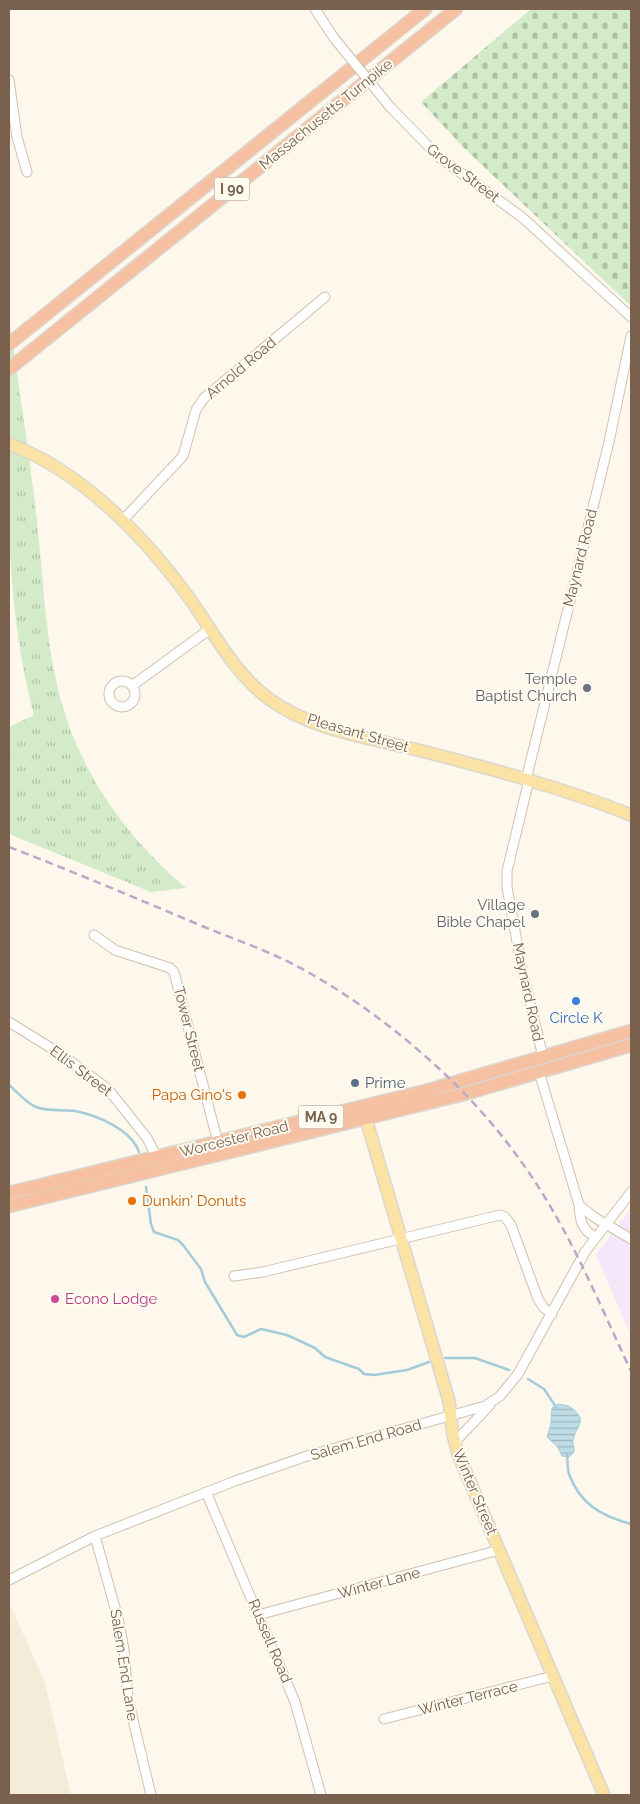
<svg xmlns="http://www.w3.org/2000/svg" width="640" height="1804" font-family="Raleway,sans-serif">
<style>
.residential{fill:#f5ebd9}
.education{fill:#f5e7fa}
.cemetery{fill:url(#cemetery-stones)}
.park{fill:url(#park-tufts)}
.water{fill:url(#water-rules);stroke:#a4cbd9}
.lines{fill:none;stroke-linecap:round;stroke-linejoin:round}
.stream{stroke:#a4cbd9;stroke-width:2.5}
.minor-casing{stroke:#d0c1af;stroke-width:11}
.major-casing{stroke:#dcd6d1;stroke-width:14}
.highway-casing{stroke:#dcd6d1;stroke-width:15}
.minor{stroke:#fff;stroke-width:9}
.major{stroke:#fae3a4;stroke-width:11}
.highway{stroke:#f6c1a2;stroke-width:12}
.rail{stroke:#bca7c8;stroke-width:2.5;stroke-dasharray:8 5;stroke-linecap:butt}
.minor-bridge-casing{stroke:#d0c1af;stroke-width:11;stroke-linecap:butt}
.minor-bridge{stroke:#fff;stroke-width:9}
.worship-dot{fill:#6b7280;stroke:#fffbf1;stroke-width:2}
.shop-dot{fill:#3f7fe0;stroke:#fffbf1;stroke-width:2}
.service-dot{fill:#5c6f8a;stroke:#fffbf1;stroke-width:2}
.food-dot{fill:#e8710a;stroke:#fffbf1;stroke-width:2}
.hotel-dot{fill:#d1479c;stroke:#fffbf1;stroke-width:2}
.labels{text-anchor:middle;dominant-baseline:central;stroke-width:4;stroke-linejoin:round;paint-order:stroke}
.shield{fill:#fffbf1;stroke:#a18f7e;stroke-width:1}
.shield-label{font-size:14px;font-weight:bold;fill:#79614d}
.street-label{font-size:15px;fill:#79614d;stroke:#fffbf1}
.worship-label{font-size:15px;fill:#5b616d;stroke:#fffbf1;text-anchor:end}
.shop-label{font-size:15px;fill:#366cbe;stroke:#fffbf1}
.service-label{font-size:15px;fill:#4e5e75;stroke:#fffbf1;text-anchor:start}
.food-label{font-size:15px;fill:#c56008;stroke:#fffbf1;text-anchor:end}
.hotel-label{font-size:15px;fill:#b23c85;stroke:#fffbf1;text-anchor:start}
</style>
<defs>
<pattern id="cemetery-stones" width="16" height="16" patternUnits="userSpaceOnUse" patternTransform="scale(1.25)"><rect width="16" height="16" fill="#d3ebc8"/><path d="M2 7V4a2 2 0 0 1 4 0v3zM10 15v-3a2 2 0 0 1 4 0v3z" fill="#b0c2a5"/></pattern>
<pattern id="park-tufts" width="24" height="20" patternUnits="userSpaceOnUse" patternTransform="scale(1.25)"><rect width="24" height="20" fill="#d3ebc8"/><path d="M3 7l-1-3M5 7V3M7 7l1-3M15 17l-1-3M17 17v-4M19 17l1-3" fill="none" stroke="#b0c2a5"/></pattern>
<pattern id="water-rules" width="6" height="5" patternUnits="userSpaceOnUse" patternTransform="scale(1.25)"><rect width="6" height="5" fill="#bedde7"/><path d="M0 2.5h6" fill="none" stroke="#9fb7bd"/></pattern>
</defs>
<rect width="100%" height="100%" fill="#fdf8eb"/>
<!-- residential -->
<path class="residential" d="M9,1602L45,1683L71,1795H9Z"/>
<!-- education -->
<path class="education" d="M631,1208V1336L596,1255Z"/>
<!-- cemetery -->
<path class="cemetery" d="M531,9H631V306L463,147L421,102Z"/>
<!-- park -->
<path class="park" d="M9,319C19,386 29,453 37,520C43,576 45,635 58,689C77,769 124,835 186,888L151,892L9,834V727L34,715C0,588 9,450 9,319Z"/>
<!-- water -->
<path class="water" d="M558,1404L569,1406C590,1421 576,1425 573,1440C572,1444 575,1448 574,1452L569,1457L562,1456L557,1446L547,1437L551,1424L552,1408Z"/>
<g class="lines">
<!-- stream -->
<path class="stream" d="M9,1085C17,1092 26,1103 36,1107C49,1112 61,1109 75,1111C96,1115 131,1129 139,1152
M146,1187L151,1224L154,1232L178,1240L183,1245L201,1269L205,1282L237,1335L244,1337L261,1329L287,1335L315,1348L325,1357L359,1369L364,1374L374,1375L407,1370L429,1362
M445,1358H475L509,1370
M528,1379L544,1389L556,1407
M567,1454C568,1461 567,1468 569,1474C580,1504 601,1516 631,1524"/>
<defs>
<path id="minor" d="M315,9L334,38
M9,80L17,137L27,172
M391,108L439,157L523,218L631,317
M122,521L183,456L196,410L204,398L325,297
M109 694a13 13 0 1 1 26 0a13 13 0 1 1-26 0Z
M133,685L210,629
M526,780L609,442L631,336
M529,780L507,871V887L522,969L543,1057
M94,935L115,950L170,968L174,972L218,1143
M9,1022L59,1053L108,1089L147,1138L157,1158
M539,1072L579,1205C580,1220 581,1229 595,1237
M579,1205L594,1217L631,1239
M234,1276L263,1272L500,1215L505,1217L511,1225L538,1299L544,1308L552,1314
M454,1443L490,1405
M206,1492L295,1702L321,1795
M95,1536L119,1622L124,1650L128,1699L151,1795
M9,1580L95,1536L235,1481L310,1455L485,1406L500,1396L518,1374L585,1252L631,1192
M258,1615L499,1550
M384,1719L553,1676"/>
<path id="major" d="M9,444C82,471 145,537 190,599C214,633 235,674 269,699C313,731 371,738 422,751C492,769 563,788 631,815
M366,1119L449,1401L453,1435L458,1454L604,1795"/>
<path id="highway" d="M9,344L425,9
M9,369L456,9
M9,1193L426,1091L631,1031
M9,1206L464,1094L631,1045"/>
</defs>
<!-- minor casing -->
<use href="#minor" class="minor-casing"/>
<!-- major casing -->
<use href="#major" class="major-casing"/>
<!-- highway casing -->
<use href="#highway" class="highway-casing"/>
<!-- minor -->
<use href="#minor" class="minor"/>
<!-- major -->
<use href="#major" class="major"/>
<!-- highway -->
<use href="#highway" class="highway"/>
<!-- rail -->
<path class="rail" d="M9,847C74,872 138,899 202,926C236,940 272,952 304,970C384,1014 467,1085 520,1160C567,1224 597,1299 631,1371"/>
<defs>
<path id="minor-bridge" d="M334,38L391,108"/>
</defs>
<!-- minor-bridge casing -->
<use href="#minor-bridge" class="minor-bridge-casing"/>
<!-- minor-bridge -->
<use href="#minor-bridge" class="minor-bridge"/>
</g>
<!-- markers -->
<g class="worship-dot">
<circle cx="587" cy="688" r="5"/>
<circle cx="535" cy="914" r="5"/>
</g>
<circle class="shop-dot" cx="576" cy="1001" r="5"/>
<circle class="service-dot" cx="355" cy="1083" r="5"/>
<g class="food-dot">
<circle cx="242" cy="1095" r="5"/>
<circle cx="132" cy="1201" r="5"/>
</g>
<circle class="hotel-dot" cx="55" cy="1299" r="5"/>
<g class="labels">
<!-- shield labels -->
<g class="shield">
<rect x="214.5" y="177.5" width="35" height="23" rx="4"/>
<rect x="298.5" y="1105.5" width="45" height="23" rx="4"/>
</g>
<g class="shield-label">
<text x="232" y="189">I 90</text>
<text x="321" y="1117">MA 9</text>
</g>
<!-- street labels -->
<g class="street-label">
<text transform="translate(326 114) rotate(-39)">Massachusetts Turnpike</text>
<text transform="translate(463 173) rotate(37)">Grove Street</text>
<text transform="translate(241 368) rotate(-40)">Arnold Road</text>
<text transform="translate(580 558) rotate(-76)">Maynard Road</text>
<text transform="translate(358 733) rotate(16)">Pleasant Street</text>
<text transform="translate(528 992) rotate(78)">Maynard Road</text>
<text transform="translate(189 1029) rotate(76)">Tower Street</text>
<text transform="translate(81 1071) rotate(37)">Ellis Street</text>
<text transform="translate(234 1139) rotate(-14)">Worcester Road</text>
<text transform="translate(366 1440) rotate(-16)">Salem End Road</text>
<text transform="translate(475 1492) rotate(67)">Winter Street</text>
<text transform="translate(379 1583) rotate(-15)">Winter Lane</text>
<text transform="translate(270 1641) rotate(67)">Russell Road</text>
<text transform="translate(124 1665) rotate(81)">Salem End Lane</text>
<text transform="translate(468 1698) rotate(-14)">Winter Terrace</text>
</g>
<!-- worship labels -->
<g class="worship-label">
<text x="577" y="679">Temple<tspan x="577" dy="17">Baptist Church</tspan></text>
<text x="525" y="905">Village<tspan x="525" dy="17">Bible Chapel</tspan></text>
</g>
<!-- shop labels -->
<g class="shop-label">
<text x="576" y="1018">Circle K</text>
</g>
<!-- service labels -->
<g class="service-label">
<text x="365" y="1083">Prime</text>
</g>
<!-- food labels -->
<g class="food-label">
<text x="232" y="1095">Papa Gino's</text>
<text x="142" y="1201" text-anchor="start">Dunkin' Donuts</text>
</g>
<!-- hotel labels -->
<g class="hotel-label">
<text x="65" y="1299">Econo Lodge</text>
</g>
</g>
<!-- border -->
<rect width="640" height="1804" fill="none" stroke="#79614d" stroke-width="20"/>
</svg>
